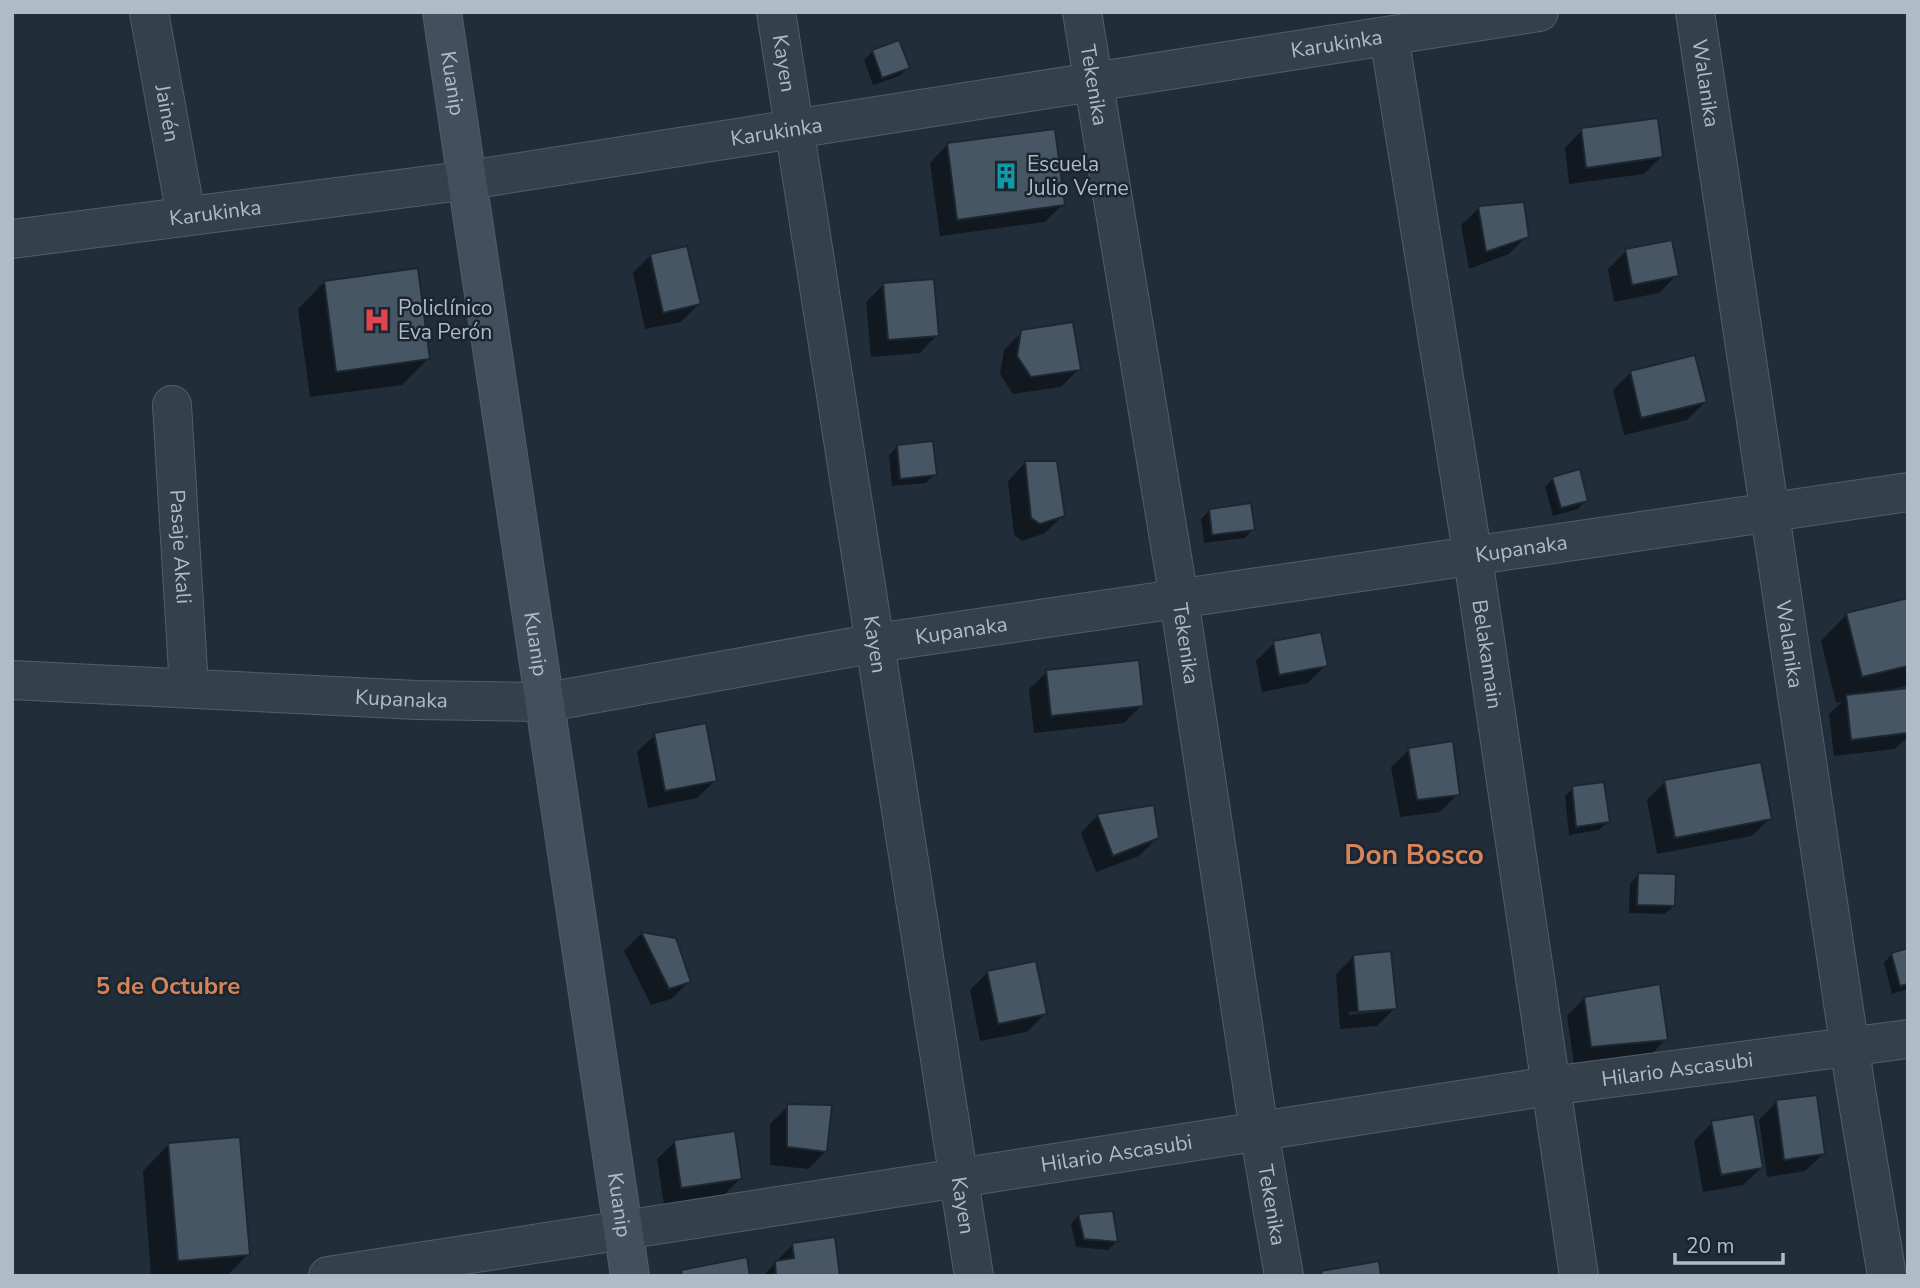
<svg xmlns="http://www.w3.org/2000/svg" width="1920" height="1288" font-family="'Nunito Sans',sans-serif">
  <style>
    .shadow { fill: #0007; fill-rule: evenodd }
    .building { fill: #475664; stroke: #1c2731; stroke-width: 2 }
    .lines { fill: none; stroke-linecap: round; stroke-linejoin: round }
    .minor-casing { stroke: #525e68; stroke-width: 40 }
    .secondary-casing { stroke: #525e68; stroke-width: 40 }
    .minor { stroke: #34404a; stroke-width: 38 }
    .secondary { stroke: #424f5d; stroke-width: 38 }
    .labels { text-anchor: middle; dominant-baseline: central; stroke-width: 5; stroke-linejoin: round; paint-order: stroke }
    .street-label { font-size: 21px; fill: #afbbc7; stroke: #1a252f }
    .poi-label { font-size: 21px; fill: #afbbc7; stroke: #1a252f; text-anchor: start }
    .quarter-label { font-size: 24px; font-weight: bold; fill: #d7835a; stroke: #1a252f }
    .district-label { font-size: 28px; font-weight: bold; fill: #d7835a; stroke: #1a252f }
  </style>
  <rect width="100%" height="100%" fill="#212e3a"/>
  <path class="shadow" d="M873 51 908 68 899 76 873 85 864 60Z
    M1582 130 1661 157 1644 174 1569 184 1565 148Z
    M947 145 1063 204 1045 222 940 236 930 163Z
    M1479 208 1527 236 1509 254 1469 269 1461 225Z
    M1626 251 1677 275 1659 293 1614 302 1608 269Z
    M651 255 699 304 681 322 645 329 633 273Z
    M324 282 428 359 402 385 310 397 298 309Z
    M884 284 937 335 920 353 871 357 866 302Z
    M1022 332 1079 369 1061 387 1013 394 1000 374 1004 350Z
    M1631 372 1705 402 1687 420 1624 435 1613 390Z
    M897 447 935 474 926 483 892 486 889 455Z
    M1025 463 1063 515 1045 533 1022 541 1014 535 1008 481Z
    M1553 478 1586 500 1578 509 1553 516 1545 487Z
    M1210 510 1253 529 1245 538 1204 543 1201 519Z
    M1908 600V685L1890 690H1908V737L1895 749 1834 756 1829 714 1843 701 1836 703 1821 641 1847 614Z
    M1274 643 1326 665 1308 683 1262 692 1256 661Z
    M1047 672 1142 705 1124 723 1034 733 1029 689Z
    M655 735 715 781 697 798 648 808 637 752Z
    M1409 750 1458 794 1440 812 1400 817 1391 767Z
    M1665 782 1770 818 1752 836 1657 854 1647 800Z
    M1573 788 1608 822 1599 830 1569 835 1565 796Z
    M1098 815 1157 838 1139 856 1096 872 1081 833Z
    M1638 875 1674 905 1665 914 1629 913 1630 884Z
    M641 934 675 939 689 982 671 999 651 1005 624 951Z
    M1908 950V989L1892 994 1884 963 1892 954Z
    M1354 956 1395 1008 1377 1026 1340 1029 1336 974ZM1378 1009V1012L1349 1015V1012Z
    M988 972 1045 1014 1027 1032 980 1041 970 990Z
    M1584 998 1666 1039 1649 1057 1574 1064 1567 1016Z
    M1776 1102 1823 1154 1805 1171 1767 1177 1759 1120Z
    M788 1106 826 1151 808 1169 770 1165V1124Z
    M1712 1123 1761 1168 1743 1185 1703 1192 1694 1141Z
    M675 1142 740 1179 722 1197 664 1205 657 1159Z
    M169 1144 248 1254 227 1276H151L143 1171Z
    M1079 1215 1116 1242 1108 1250 1076 1247 1071 1224Z
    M793 1244 839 1276H763Z"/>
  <path class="building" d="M899 40 910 68 882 78 872 50Z
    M1658 118 1663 157 1586 168 1581 128Z
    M1055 129 1065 205 957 220 947 143Z
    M1524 202 1529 237 1486 252 1478 206Z
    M1672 240 1679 276 1632 285 1625 249Z
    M687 246 701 304 663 313 650 254Z
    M418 268 430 359 336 372 324 281Z
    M934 279 939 336 888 340 883 283Z
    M1073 322 1081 370 1031 377 1017 356 1021 330Z
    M1695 355 1707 402 1641 418 1630 371Z
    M933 441 937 475 900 479 897 445Z
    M1025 461H1057L1065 516 1040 524 1031 518Z
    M1580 469 1588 501 1561 508 1552 477Z
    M1251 503 1255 530 1212 535 1209 509Z
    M1908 598V666L1862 677 1846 613Z
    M1321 632 1328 666 1279 675 1273 641Z
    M1139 660 1144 706 1051 716 1046 670Z
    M1908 688V733L1851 740 1846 695Z
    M706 723 717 781 665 791 654 733Z
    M1453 741 1460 795 1417 800 1408 748Z
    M1761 762 1772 819 1675 838 1664 780Z
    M1604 782 1610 822 1576 827 1572 786Z
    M1154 805 1159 838 1113 856 1097 814Z
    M1638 873 1676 874 1675 906 1637 905Z
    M641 932 676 938 691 982 669 989Z
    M1908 948V984L1900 986 1891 953Z
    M1391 951 1397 1009 1358 1012 1353 955Z
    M1036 961 1047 1014 998 1024 987 971Z
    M1660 984 1668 1040 1591 1047 1584 997Z
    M1817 1095 1825 1154 1784 1160 1776 1100Z
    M787 1104 832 1105 827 1152 787 1147Z
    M1754 1114 1763 1168 1721 1175 1711 1121Z
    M735 1131 742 1179 681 1188 674 1140Z
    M240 1137 250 1255 178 1261 168 1143Z
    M1113 1211 1118 1242 1084 1239 1078 1214Z
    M835 1237 840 1276H776L775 1261 794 1258 792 1243Z
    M747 1257 750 1276H682L681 1270Z
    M1379 1261 1381 1276H1322L1321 1271Z"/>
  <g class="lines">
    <g class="minor-casing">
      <g id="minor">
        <path id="s1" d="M149 12 186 216"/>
        <path id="s2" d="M776 12 974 1276"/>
        <path id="s3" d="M1082 12 1179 599 1259 1131 1284 1276"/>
        <path id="s4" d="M1695 12 1856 1090 1887 1276"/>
        <path id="s5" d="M1389 36 1473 558 1579 1276"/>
        <path id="s6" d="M12 239 469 180 1539 12"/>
        <path id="s7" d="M172 405 189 688"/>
        <path id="s8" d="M12 680 417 700 547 702 876 643 1908 492"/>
        <path id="s9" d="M328 1276 1550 1086 1908 1039"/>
      </g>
    </g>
    <g class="secondary-casing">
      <g id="secondary">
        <path id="s10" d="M442 12 630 1276"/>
      </g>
    </g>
    <use href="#minor" class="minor"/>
    <use href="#secondary" class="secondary"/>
  </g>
  <defs>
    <g id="building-bare" transform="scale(2.1)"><path d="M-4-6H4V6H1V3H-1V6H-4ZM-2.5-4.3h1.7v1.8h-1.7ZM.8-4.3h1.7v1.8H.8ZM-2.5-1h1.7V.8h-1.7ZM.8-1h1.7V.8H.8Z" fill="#0f9aa8" stroke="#1a252f" stroke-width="2.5" paint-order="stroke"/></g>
    <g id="hospital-bare" transform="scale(2.1)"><path d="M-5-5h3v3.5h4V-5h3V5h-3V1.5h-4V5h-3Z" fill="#e0444e" stroke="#1a252f" stroke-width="2.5" paint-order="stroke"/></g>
  </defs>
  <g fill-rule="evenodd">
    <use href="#building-bare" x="1006" y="176"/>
    <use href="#hospital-bare" x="377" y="320"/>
  </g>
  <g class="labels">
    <g class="street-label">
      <text stroke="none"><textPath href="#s6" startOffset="1339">Karukinka</textPath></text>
      <text stroke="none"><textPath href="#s2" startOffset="52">Kayen</textPath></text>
      <text stroke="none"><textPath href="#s10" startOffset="72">Kuanip</textPath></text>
      <text stroke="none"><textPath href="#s3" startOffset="74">Tekenika</textPath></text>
      <text stroke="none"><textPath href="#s4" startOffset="72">Walanika</textPath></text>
      <text stroke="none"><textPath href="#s1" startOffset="103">Jainén</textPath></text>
      <text stroke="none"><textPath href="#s6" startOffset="772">Karukinka</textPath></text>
      <text stroke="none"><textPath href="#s6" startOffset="205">Karukinka</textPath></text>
      <text stroke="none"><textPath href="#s7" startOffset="142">Pasaje Akali</textPath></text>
      <text stroke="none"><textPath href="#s8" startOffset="1522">Kupanaka</textPath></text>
      <text stroke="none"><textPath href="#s8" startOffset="956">Kupanaka</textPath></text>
      <text stroke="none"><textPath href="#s10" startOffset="639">Kuanip</textPath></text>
      <text stroke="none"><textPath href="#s2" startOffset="640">Kayen</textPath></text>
      <text stroke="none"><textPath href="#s3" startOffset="640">Tekenika</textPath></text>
      <text stroke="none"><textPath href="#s4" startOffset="639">Walanika</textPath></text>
      <text stroke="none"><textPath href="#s5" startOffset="626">Belakamain</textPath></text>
      <text stroke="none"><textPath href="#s8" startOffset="390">Kupanaka</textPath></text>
      <text stroke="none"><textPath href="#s9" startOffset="1365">Hilario Ascasubi</textPath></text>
      <text stroke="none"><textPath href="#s9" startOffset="798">Hilario Ascasubi</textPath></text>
      <text stroke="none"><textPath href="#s2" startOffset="1208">Kayen</textPath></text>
      <text stroke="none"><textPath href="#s3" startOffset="1208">Tekenika</textPath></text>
      <text stroke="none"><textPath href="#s10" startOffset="1206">Kuanip</textPath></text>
    </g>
    <g class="poi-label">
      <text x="1027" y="164">Escuela<tspan x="1027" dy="24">Julio Verne</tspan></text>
      <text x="398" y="308">Policlínico<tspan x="398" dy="24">Eva Perón</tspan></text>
    </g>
    <g class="quarter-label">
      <text x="168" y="986">5 de Octubre</text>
    </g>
    <g class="district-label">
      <text x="1414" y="855">Don Bosco</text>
    </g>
  </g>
  <rect width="1920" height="1288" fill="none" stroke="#afbbc7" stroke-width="28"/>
  <path d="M1675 1253v10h108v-10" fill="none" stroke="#afbbc7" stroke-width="3.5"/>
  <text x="1686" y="1253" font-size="21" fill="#afbbc7" stroke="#1a252f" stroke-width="5" paint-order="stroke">20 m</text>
</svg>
